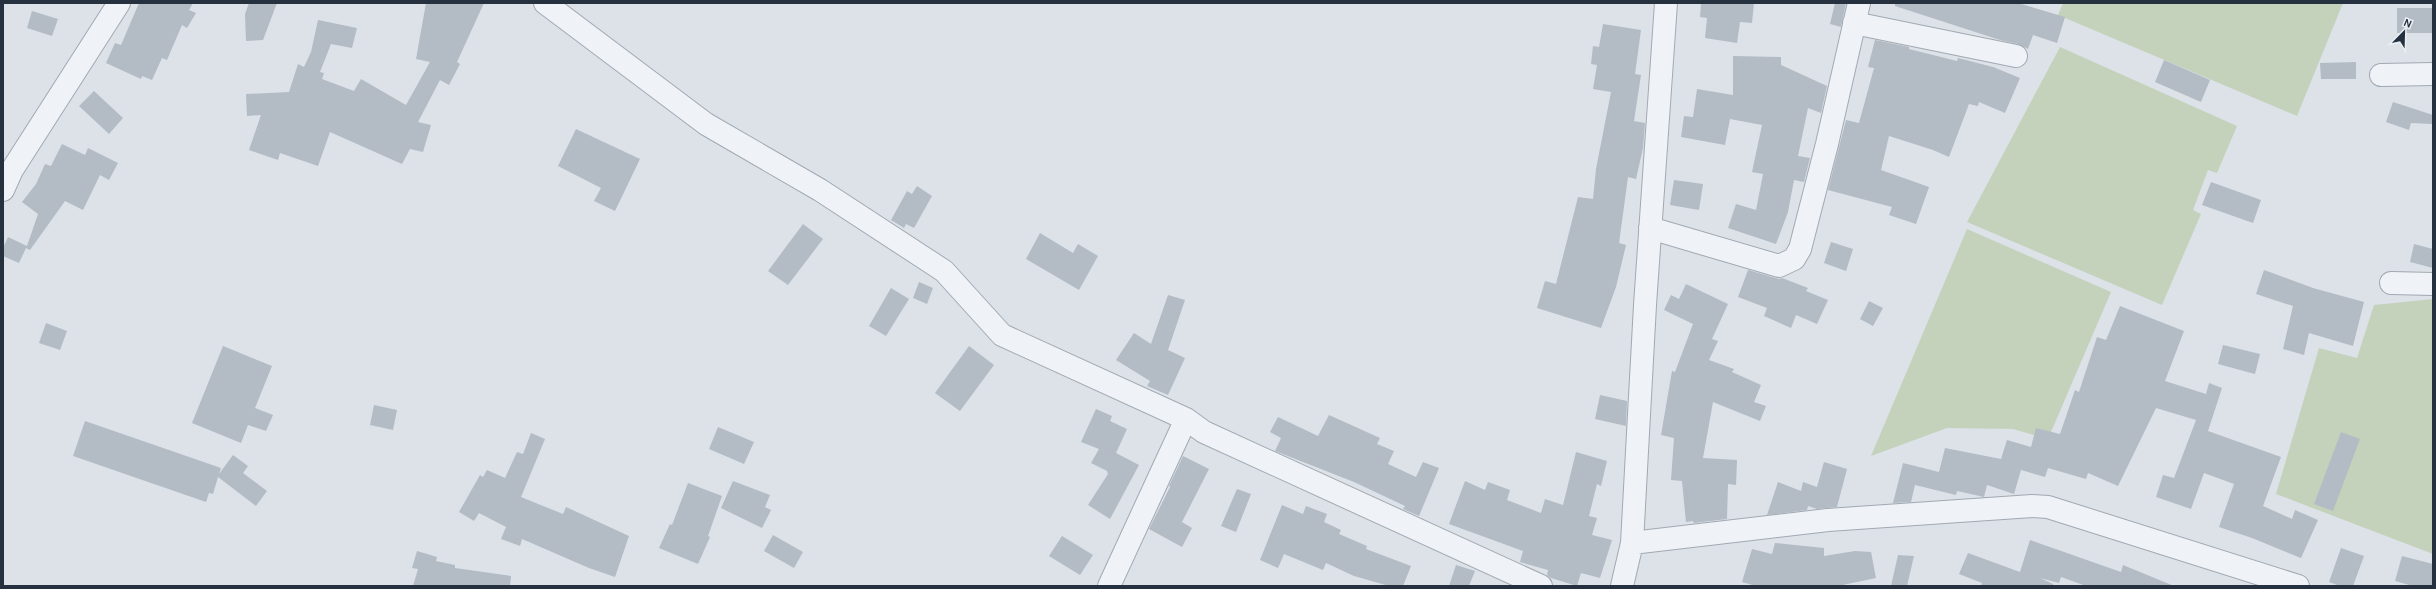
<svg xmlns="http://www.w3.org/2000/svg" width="2436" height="589" font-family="Karla,sans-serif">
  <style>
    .green { fill: #c4d2bc }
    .building { fill: #b3bbc5 }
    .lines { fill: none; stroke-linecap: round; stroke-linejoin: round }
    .minor-casing { stroke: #a1a9b2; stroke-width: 24 }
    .minor { stroke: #eff2f6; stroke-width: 22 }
  </style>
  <rect width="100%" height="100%" fill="#dce2e8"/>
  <path class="green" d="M2063 3H2343L2297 116 2058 15Z
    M2060 47 2237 126 2217 173 2208 170 2193 210 2201 214 2162 305 1967 222Z
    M1967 229 2111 292 2048 439 2013 429 1947 428 1871 456Z
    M2433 299V554L2276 494 2319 348 2357 358 2374 305Z"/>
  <path class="building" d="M139 3H193L189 10 196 13 187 28 182 25 167 60 162 58 152 80 142 76 141 79 106 63 115 43 121 45Z
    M249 3H277L263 40 246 41 245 14Z
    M426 3H484L457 62 460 64 449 85 440 80 418 122 431 125 423 152 410 149 402 164 330 132 318 166 280 153 278 160 249 150 261 115 247 116 246 94 289 92 298 64 304 67 311 52 318 20 357 28 352 48 331 44 320 72 324 73 322 79 354 91 361 79 406 105 430 62 416 59Z
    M1701 3H1754L1752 23 1740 22 1737 43 1705 38 1707 18 1700 17Z
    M1835 3H1846L1841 27 1830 24Z
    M1895 3H2018L2065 17 2057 43 2033 35 2028 49 2018 44 2000 40 1895 6Z
    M2397 8H2433V33H2397Z
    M32 11 58 19 52 36 27 28Z
    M1603 24 1641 30 1635 74 1641 75 1634 121 1645 123 1643 148 1636 179 1628 177 1619 243 1626 245 1616 287 1601 328 1537 308 1545 281 1556 284 1578 197 1593 199 1596 169 1611 92 1593 89 1597 65 1591 64 1593 46 1599 47Z
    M1875 40 1909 47V49L1957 61 1958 58 1993 67 2020 78 2005 113 1979 102 1978 106 1969 104 1949 157 1933 150 1889 136 1881 170 1929 187 1916 224 1889 215 1892 207 1828 190 1846 120 1859 123 1874 68 1868 67Z
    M1733 56 1781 57V65L1827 86 1821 113 1808 108 1798 156 1810 158 1804 182 1794 180 1788 212 1776 244 1728 228 1736 204 1756 210 1763 174 1752 172 1762 125 1730 119 1725 145 1681 137 1684 116 1693 117 1697 89 1733 95Z
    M2164 60 2210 80 2201 102 2155 82Z
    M2356 62V79H2321L2320 63Z
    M94 91 123 118 109 134 79 106Z
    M2393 102 2433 115V124L2411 123 2409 130 2386 122Z
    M576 129 640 159 615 211 594 201 601 188 558 166Z
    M62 144 85 155 88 148 118 163 109 180 100 175 83 210 65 201 30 250 26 248 19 263 3 256V248L8 237 27 246 38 214 22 202 36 184 45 164 51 166Z
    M1674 180 1703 184 1699 210 1670 205Z
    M2211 182 2261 200 2253 223 2202 205Z
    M917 186 932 196 914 228 906 224 904 228 891 220 907 191 912 194Z
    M803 224 823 239 788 285 768 271Z
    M1040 233 1073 253 1078 244 1098 256 1079 290 1026 259Z
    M1831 242 1853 249 1846 271 1824 263Z
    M2414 244 2433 249V268L2410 262Z
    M1748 270 1779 279 1782 278 1808 288 1806 291 1828 300 1817 324 1796 315 1791 328 1764 316 1767 308 1738 297Z
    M2264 270 2313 288 2364 302 2353 346 2309 333 2304 355 2283 349 2293 306 2256 294Z
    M919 282 933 288 927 304 913 298Z
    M1686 284 1728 304 1712 339 1718 341 1709 360 1734 369 1732 372 1761 385 1754 402 1766 406 1760 421 1713 402 1703 458 1737 460 1736 485 1728 484 1727 519 1694 523 1693 521 1686 522 1682 481 1671 480 1674 438 1661 435 1672 371 1675 372 1693 324 1664 310 1671 295 1679 299Z
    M891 288 909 299 886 336 869 326Z
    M1168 295 1185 300 1168 350 1185 358 1168 395 1147 386 1150 381 1116 360 1134 333 1151 344Z
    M1869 301 1883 308 1873 326 1860 319Z
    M2120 306 2184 331 2165 381 2206 394 2209 383 2222 388 2208 431 2281 457 2263 506 2292 519 2295 510 2318 520 2301 558 2252 538 2219 527 2234 484 2204 473 2191 509 2156 497 2163 475 2174 478 2196 420 2156 408 2118 486 2088 473 2086 479 2048 468 2045 477 2021 470 2014 494 1987 485 1984 497 1957 491 1956 495 1915 485 1911 502 1893 503 1903 463 1939 472 1945 448 2001 459 2007 440 2031 447 2036 428 2060 434 2075 390 2079 392 2097 337 2106 340Z
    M46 323 67 331 60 350 39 343Z
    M2223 345 2260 354 2255 374 2218 364Z
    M223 346 272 366 255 408 273 415 266 431 248 425 241 443 192 423Z
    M969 346 994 365 960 411 935 393Z
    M1600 395 1627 401 1626 426 1595 419Z
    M374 405 397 410 393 430 370 425Z
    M1096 409 1112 416 1110 421 1127 429 1116 453 1139 465 1110 519 1088 505 1108 474 1107 471 1091 463 1099 449 1081 442Z
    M1329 415 1380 438 1377 444 1394 451 1388 464 1416 477 1423 462 1439 468 1419 516 1403 509 1405 506 1354 482 1275 451 1281 438 1270 432 1278 417 1318 436Z
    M85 421 221 468 219 474 233 455 248 466 243 473 267 491 256 506 218 477 213 494 209 493 206 502 73 456Z
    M718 427 754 442 744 464 709 449Z
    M2341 432 2360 439 2333 511 2314 504Z
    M531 433 545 439 521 497 563 514 566 507 629 536 615 577 589 568 522 539 520 546 501 539 506 527 479 513 474 521 459 512 480 475 483 477 487 470 505 478 517 452 523 454Z
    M1576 452 1607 461 1601 486 1597 484 1589 516 1597 518 1592 535 1612 540 1600 578 1581 573 1577 586 1551 578 1547 575 1548 570 1520 562 1523 551 1449 524 1465 481 1485 490 1488 482 1510 490 1507 500 1541 513 1545 499 1563 505Z
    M1183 456 1209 469 1182 522 1192 528 1182 547 1149 529 1170 487 1169 486Z
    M1824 462 1847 469 1837 507 1817 509 1808 506 1807 510 1767 515 1778 482 1801 491 1803 482 1817 487Z
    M733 481 770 495 765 507 771 510 762 528 721 508Z
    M688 483 722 496 708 536 710 537 698 564 659 548 670 524 672 525Z
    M1237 489 1251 494 1236 532 1221 526Z
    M1282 505 1303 514 1306 506 1327 514 1324 522 1341 530 1339 534 1367 546 1366 549 1411 566 1403 586H1389L1354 576 1326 563 1323 570 1284 554 1278 568 1260 560Z
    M773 535 803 552 794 568 764 551Z
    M1062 536 1093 555 1080 575 1049 556Z
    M2030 540 2121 572 2123 565 2174 586H2086L2061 577 2059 583 2040 578 2053 584V586H1981L1982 583 1959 574 1968 553 2020 572Z
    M1775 543 1824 548V556L1855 551 1871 552 1876 578 1838 586H1756L1742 582 1752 549 1772 554Z
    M2341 548 2364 556 2353 586H2340L2329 582Z
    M417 551 437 557 436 561 455 565V568L511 576 510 586H413L418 569 412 568Z
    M1898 555 1914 556 1907 586H1891Z
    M2402 556 2433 564V586H2413L2395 581Z
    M1456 565 1475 571 1469 586H1449Z"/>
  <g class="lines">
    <g class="minor-casing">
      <path id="minor" d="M545 3 706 124 820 190 944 271 1002 335 1186 419 1204 432 1541 586
        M1854 23 2016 56
        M2381 75 2433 74
        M3 190 12 170 119 3
        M1650 228 1779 266 1794 259 1800 249 1827 144 1859 3
        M2391 283 2433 284
        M1632 543 1828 520 2032 506 2048 507 2298 586
        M1109 586 1186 419
        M1622 586 1632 543 1645 305 1666 3"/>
    </g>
    <use href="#minor" class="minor"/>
  </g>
  <rect width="2436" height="589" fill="none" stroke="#25313f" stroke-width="8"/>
  <g transform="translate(2404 32) rotate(23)" stroke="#ebf0f5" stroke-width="3" paint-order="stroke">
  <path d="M0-3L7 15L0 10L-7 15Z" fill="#25313f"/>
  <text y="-6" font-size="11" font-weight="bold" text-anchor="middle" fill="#25313f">N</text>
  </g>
</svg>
